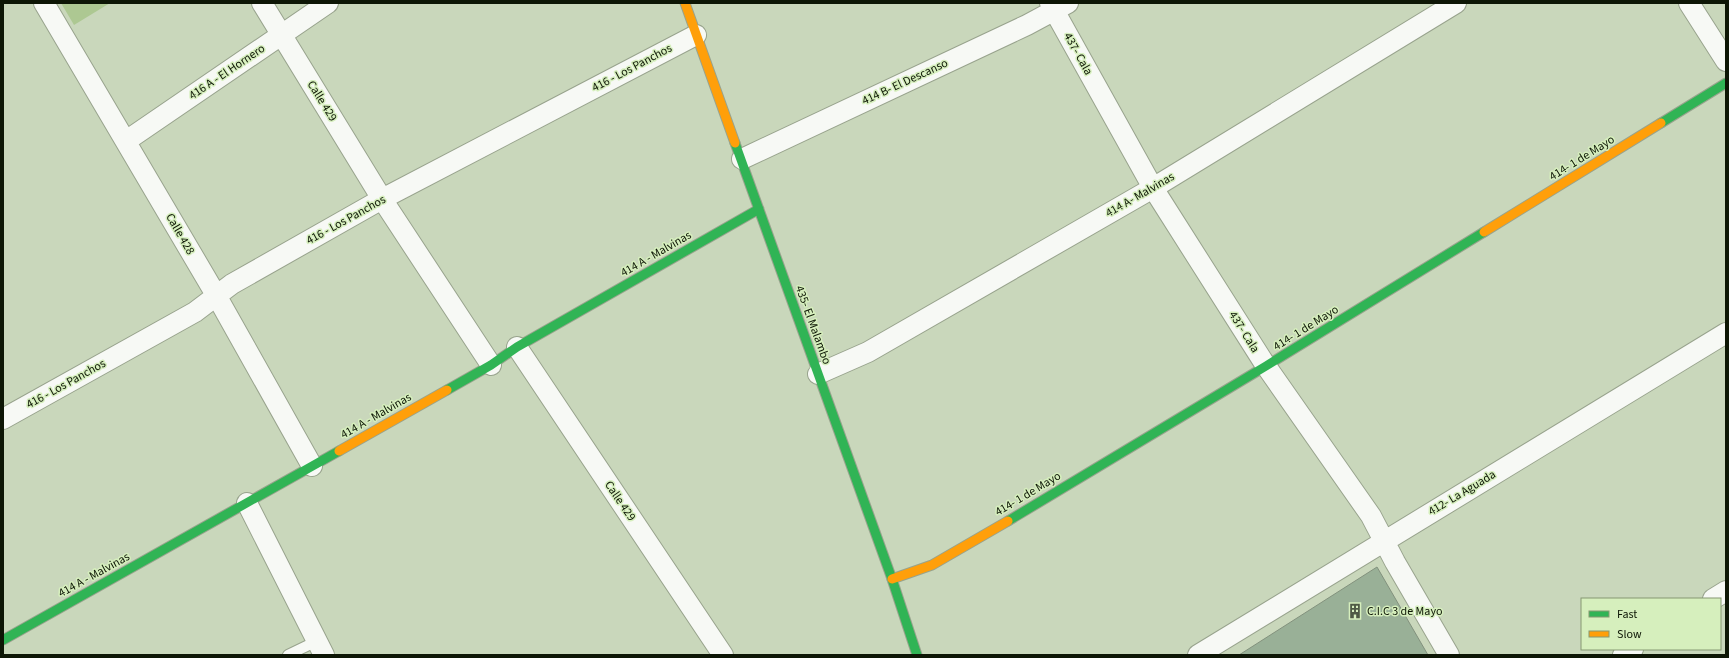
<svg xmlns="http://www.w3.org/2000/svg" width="1729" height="658" font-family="'Source Sans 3',sans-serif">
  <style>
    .green { fill: #adc892 }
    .building { fill: #99b097; stroke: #82917d }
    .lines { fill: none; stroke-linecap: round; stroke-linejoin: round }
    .lane-casing { stroke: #98a38d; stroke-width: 12 }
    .street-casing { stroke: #98a38d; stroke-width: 22 }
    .fast-casing { stroke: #98a38d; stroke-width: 11 }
    .slow-casing { stroke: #98a38d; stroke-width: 11 }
    .lane { stroke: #f7f9f5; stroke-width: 10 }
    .street { stroke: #f7f9f5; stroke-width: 20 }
    .fast { stroke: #30b455; stroke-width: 9 }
    .slow { stroke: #ff9f0a; stroke-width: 9 }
    .labels { text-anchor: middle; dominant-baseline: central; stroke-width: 3; stroke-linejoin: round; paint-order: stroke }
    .street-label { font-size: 12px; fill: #0d1605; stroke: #d6efbd }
    .poi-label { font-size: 12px; fill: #0d1605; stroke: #d6efbd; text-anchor: start }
  </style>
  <rect width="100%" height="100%" fill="#c9d7bb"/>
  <path class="green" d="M61 3H110L74 25Z"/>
  <path class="building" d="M1377 567 1428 655H1239Z"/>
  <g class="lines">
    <g class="lane-casing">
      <path id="lane" d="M288 655 317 641"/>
    </g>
    <g class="street-casing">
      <path id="street" d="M44 3 216 295 312 466
        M262 3 382 199 491 365
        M1050 3 1153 188 1266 366 1371 516 1395 562 1449 655
        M1689 3 1726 61
        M126 141 328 3
        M742 159 1027 25 1068 3
        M517 347 723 655
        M818 374 868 352 1153 188 1456 3
        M3 419 195 312 232 284 382 199 696 35
        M247 503 324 655
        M1713 599 1726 591
        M1198 655 1726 333
        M1623 655 1633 649"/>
    </g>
    <g class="fast-casing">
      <path id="fast" d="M1661 123 1726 83
        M735 143 892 579 917 655
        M447 390 491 365 517 347 759 209
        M1008 521 1266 366 1484 232
        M3 640 339 451"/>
    </g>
    <g class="slow-casing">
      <path id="slow" d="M685 3 735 143
        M1484 232 1661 123
        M339 451 447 390
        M892 579 932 565 1008 521"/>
    </g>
    <use href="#lane" class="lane"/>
    <use href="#street" class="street"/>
    <use href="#fast" class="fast"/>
    <use href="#slow" class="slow"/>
  </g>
  <defs>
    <g id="building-bare" transform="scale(1.2)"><path d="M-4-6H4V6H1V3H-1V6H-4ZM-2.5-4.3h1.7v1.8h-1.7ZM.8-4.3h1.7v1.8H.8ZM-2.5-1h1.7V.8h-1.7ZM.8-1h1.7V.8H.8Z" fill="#4f5a45" stroke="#d6efbd" stroke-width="2.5" paint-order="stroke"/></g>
  </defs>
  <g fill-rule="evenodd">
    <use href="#building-bare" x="1355" y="611"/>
  </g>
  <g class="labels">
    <g class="street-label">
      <text transform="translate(1078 54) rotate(61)">437- Cala</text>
      <text transform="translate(632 68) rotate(-28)">416 - Los Panchos</text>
      <text transform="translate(227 72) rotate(-34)">416 A - El Hornero</text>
      <text transform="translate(905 82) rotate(-25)">414 B- El Descanso</text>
      <text transform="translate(322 101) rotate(58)">Calle 429</text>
      <text transform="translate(1582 158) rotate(-32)">414- 1 de Mayo</text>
      <text transform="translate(1140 195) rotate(-30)">414 A- Malvinas</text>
      <text transform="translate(346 220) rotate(-29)">416 - Los Panchos</text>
      <text transform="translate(180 234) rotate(60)">Calle 428</text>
      <text transform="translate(656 254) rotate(-30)">414 A - Malvinas</text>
      <text transform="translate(813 325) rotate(70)">435- El Malambo</text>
      <text transform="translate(1306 328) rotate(-32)">414- 1 de Mayo</text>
      <text transform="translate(1244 332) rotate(58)">437- Cala</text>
      <text transform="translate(66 384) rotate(-29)">416 - Los Panchos</text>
      <text transform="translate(376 416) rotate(-30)">414 A - Malvinas</text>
      <text transform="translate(1462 493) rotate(-31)">412- La Aguada</text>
      <text transform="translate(1028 494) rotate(-31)">414- 1 de Mayo</text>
      <text transform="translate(620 501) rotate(56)">Calle 429</text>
      <text transform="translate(94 575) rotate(-29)">414 A - Malvinas</text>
    </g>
    <g class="poi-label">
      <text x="1367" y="611">C.I.C 3 de Mayo</text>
    </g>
  </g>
  <rect width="1729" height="658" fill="none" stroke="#0d1605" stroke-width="8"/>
  <rect x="1581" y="598" width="140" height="52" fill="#d6efbd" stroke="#869873"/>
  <rect x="1589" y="611" width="20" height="6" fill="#30b455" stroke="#869873"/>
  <text x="1617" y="618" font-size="12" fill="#0d1605">Fast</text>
  <rect x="1589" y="631" width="20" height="6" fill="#ff9f0a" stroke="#869873"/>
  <text x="1617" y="638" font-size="12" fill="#0d1605">Slow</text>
</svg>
